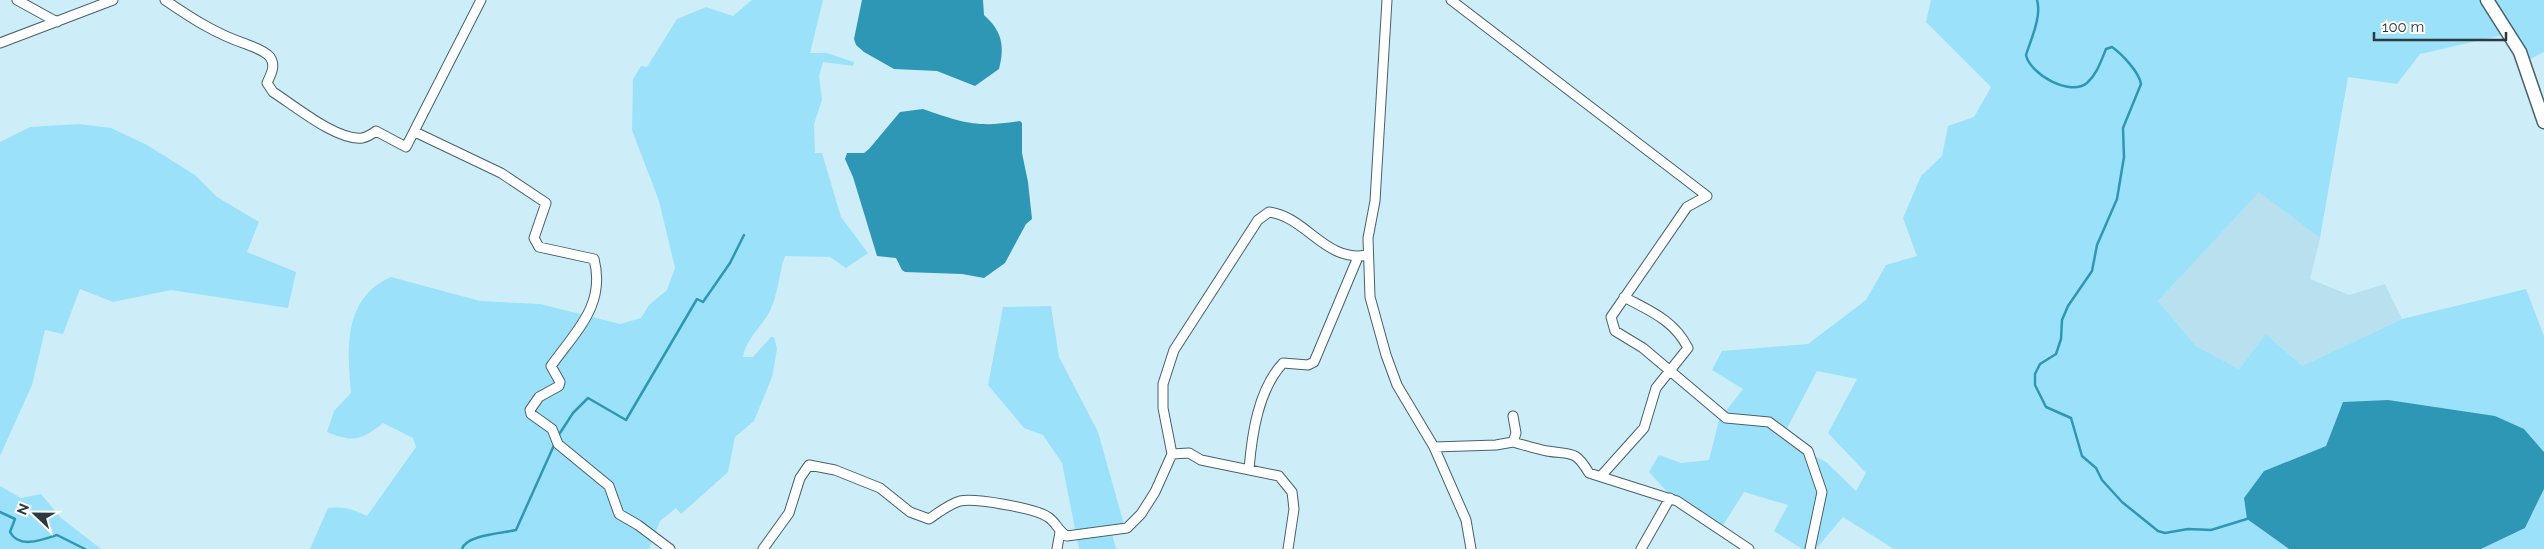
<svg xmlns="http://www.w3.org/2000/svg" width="2544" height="549" font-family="Raleway,sans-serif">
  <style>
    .built { fill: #b8e0ef }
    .green { fill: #9ce1fa; fill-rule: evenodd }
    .water { fill: #2f97b6 }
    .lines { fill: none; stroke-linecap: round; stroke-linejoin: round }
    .stream { stroke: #2f97b6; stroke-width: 2.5 }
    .street-casing { stroke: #46626c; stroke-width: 11 }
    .secondary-casing { stroke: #46626c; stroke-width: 15 }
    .street { stroke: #fff; stroke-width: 9 }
    .secondary { stroke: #fff; stroke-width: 12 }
  </style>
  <rect width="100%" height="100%" fill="#cdedf9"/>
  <path class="built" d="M2259 191 2320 238 2310 279 2349 295 2385 284 2402 319 2302 366 2266 334 2239 369 2196 346 2158 301Z"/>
  <path class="green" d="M752 0H823L810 53H827L854 62 853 66 823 62 819 76 822 100 814 124 815 153H822L841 217 868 253 846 268 830 257 785 256C779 272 779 289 772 306 765 325 746 337 743 357H753L771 337H774L777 349 772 377 754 421 735 437 728 472 681 514 676 508 660 521 649 549H310L328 508C344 506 353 509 367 516L416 447 413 438 383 423C362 440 353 443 327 432L334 411 351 393C347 349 343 298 391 277L480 301 540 304 620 324 641 318 649 305 667 290 675 268 659 201 632 130 633 79 641 66 647 67 677 19 706 7 733 16Z
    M1931 0H2544V52L2520 64 2503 35 2420 54 2397 84 2348 77 2320 238 2259 192 2158 301 2196 346 2239 369 2266 334 2302 366 2402 319 2526 289 2544 336V452L2524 429 2343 402 2326 446 2264 471 2247 519 2289 549H1894L1843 517 1816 549H1802L1774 531 1788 505 1744 492 1720 530 1682 508 1649 472 1659 455 1681 463 1709 460 1719 420 1743 389 1712 370 1722 351 1808 344 1866 300 1886 265 1917 256 1903 218 1921 176 1942 156 1948 126 1974 117 1991 87 1926 22ZM1817 371 1857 379 1828 433 1866 473 1856 491 1826 462 1782 438Z
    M79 124 111 128 147 145 195 175 217 197 259 222 247 252 296 272 288 308 171 290 113 302 80 289 63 334 45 330 32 385 0 456V142L30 127Z
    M1051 306 1059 357 1098 432 1125 528 1111 530 1116 549H1079L1062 463 1043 435 1024 428 988 385 1003 307Z
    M0 486 21 498 41 494 61 518 101 549H0Z
    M2544 489V549H2481L2525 528Z"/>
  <path class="water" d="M862 0H983L984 15C1002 31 1005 46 999 69L975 86 937 71 894 69 864 52 856 45 854 39Z
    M923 109C963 123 978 128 1020 121L1022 123V153L1028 182 1032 219 1026 224 1005 263 984 278 962 274 905 272 902 270 896 258 877 256 853 177 845 159 847 153H864L869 149 900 112Z
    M2388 400 2495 416 2524 429 2544 452V489L2525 528 2481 549H2289L2247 519 2244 498 2264 471 2326 446 2343 402Z"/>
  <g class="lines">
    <path class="stream" d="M2037 0C2042 16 2031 39 2026 55 2030 74 2070 97 2087 83 2097 74 2101 61 2106 49L2112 47C2122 54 2139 72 2141 84L2123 128 2124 157 2117 199 2097 245 2092 271 2068 306 2062 320 2061 339 2056 354 2040 364 2035 374V385L2046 407 2071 418 2082 456 2096 468 2102 480 2122 502 2158 531 2165 533 2188 529 2211 530 2250 518
      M558 436 573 413 588 398 626 420 697 299 703 302 730 263 744 235
      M0 512 15 519 10 532C19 549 42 540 57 535L85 549
      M462 549C466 535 503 533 516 530L555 443"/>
    <g class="street-casing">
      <path id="street" d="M17 0 57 22
        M165 0C191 18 216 34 246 44 255 48 264 50 270 57 276 66 271 74 267 83L273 92C295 106 337 141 362 138 367 137 372 134 376 131L406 147 481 0
        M1387 0 1375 201 1368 238 1370 297 1386 355 1397 385 1434 447 1466 520 1471 549
        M1451 0 1707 196 1687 207 1611 317 1615 331 1643 348 1726 418 1769 422 1808 451 1822 492 1810 549
        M0 43 113 0
        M415 132 501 173 546 203 534 238 539 247 594 259C606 305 576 331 551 366L560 382 559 386 539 397 530 410 531 414 552 429 558 444 609 486 619 514 638 525 670 549
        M1513 442C1524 445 1536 449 1547 451 1571 455 1575 449 1589 473L1677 501 1749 549
        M1434 447 1496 445 1513 442 1516 433 1513 416
        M1172 454 1189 453 1201 460 1279 476 1292 492 1294 509 1288 549
        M1249 469C1252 434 1258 390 1283 363L1308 365 1314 362 1358 257
        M1601 476 1644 428 1656 388 1688 348C1674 320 1650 311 1624 297
        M763 549 789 513 800 478 809 465 835 470 880 488 910 512 929 519C938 513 949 504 960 501 975 498 1035 508 1048 517 1056 522 1058 531 1067 536L1127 528 1141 514 1155 492 1172 454 1163 408V384L1174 350 1258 220 1269 212C1307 217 1325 263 1368 255
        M1057 549 1060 532
        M1641 549 1670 498"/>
    </g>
    <g class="secondary-casing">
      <path id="secondary" d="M2487 0 2520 52 2544 122"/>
    </g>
    <use href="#street" class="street"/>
    <use href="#secondary" class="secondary"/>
  </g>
  <g transform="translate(35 514) rotate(292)" stroke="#ffffff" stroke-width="4" paint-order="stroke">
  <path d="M0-4L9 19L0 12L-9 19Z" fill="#2c393e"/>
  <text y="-8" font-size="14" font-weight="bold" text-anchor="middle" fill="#2c393e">N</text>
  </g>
  <path d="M2374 32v8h132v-8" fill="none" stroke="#2c393e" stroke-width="2.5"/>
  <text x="2382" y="32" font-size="15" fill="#2c393e" stroke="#ffffff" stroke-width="4" paint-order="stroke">100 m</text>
</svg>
